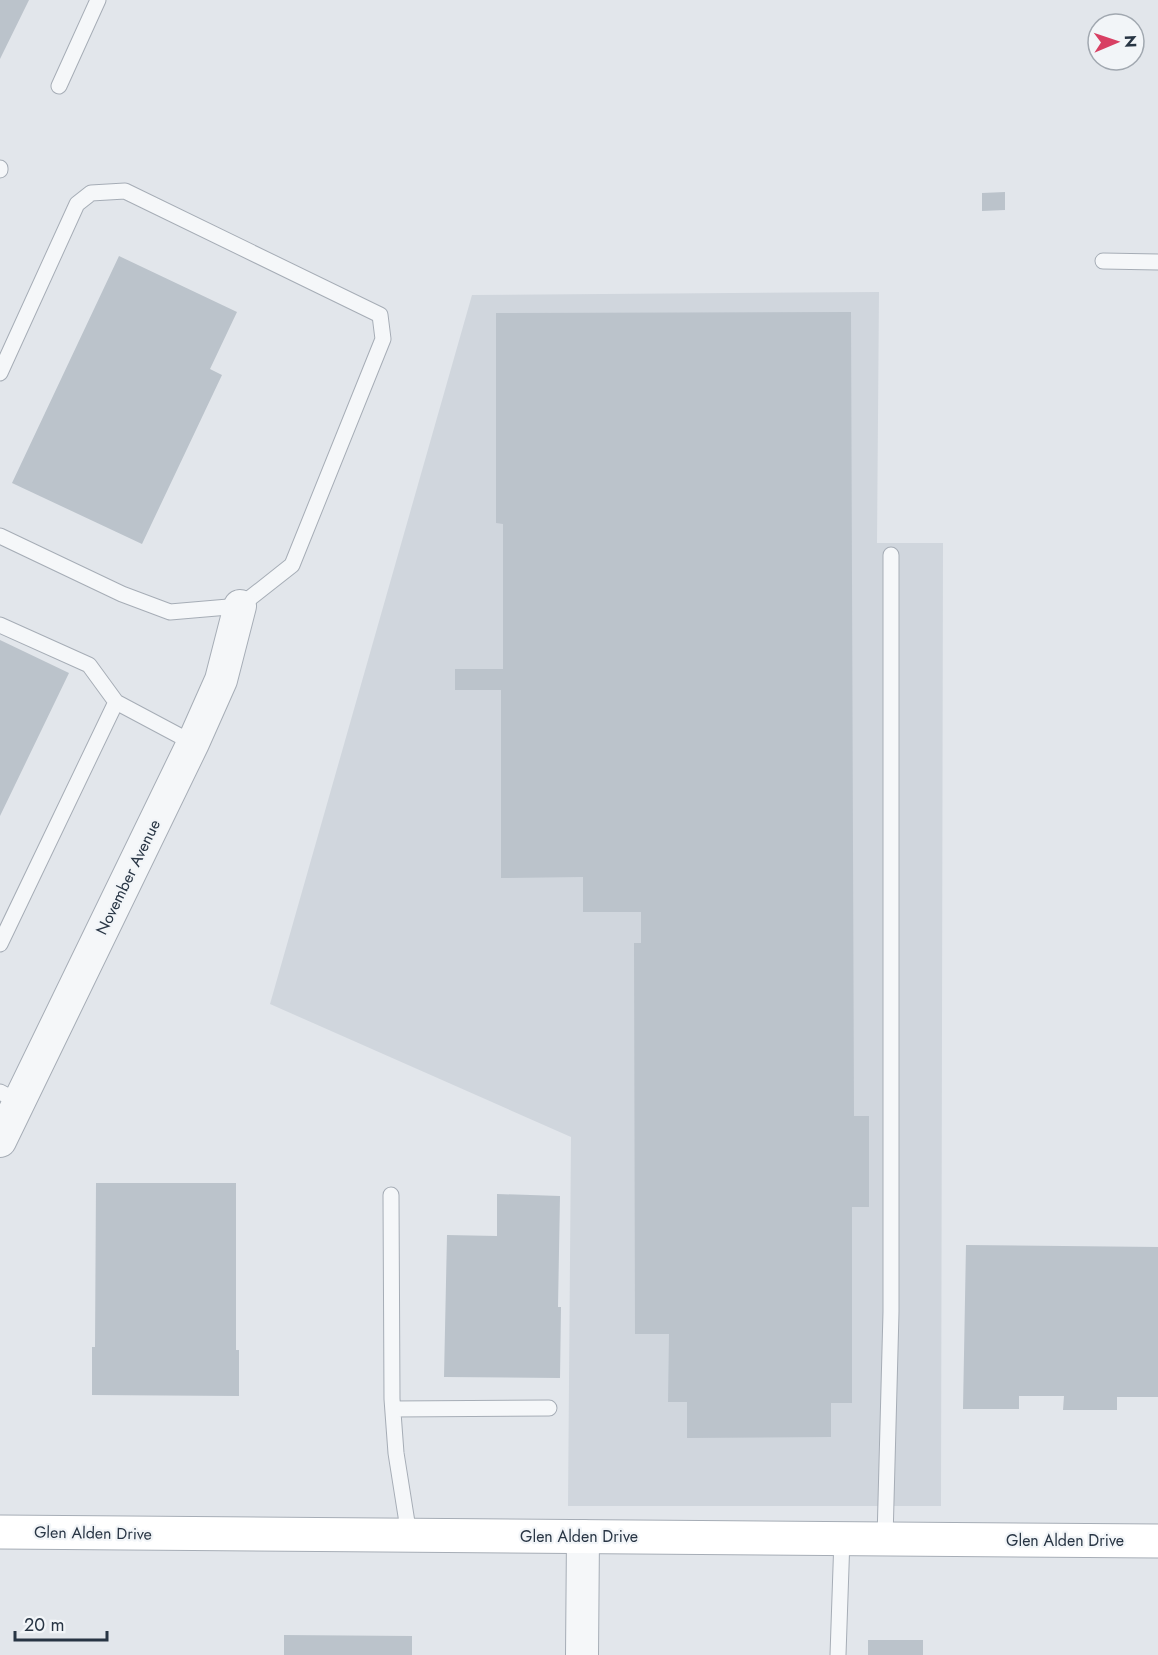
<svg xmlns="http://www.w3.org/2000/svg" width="1158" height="1655" font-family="Jost,sans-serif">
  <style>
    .built { fill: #d0d6dd }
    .building { fill: #bbc3cb }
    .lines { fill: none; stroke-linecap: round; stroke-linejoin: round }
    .lane-casing { stroke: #a6adb6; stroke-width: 17 }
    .street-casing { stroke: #a6adb6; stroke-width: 34 }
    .secondary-casing { stroke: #a6adb6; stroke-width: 35 }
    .lane { stroke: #f5f7f9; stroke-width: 15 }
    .street { stroke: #f5f7f9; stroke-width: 32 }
    .secondary { stroke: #fff; stroke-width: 33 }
    .labels { text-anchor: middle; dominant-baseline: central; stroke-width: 4.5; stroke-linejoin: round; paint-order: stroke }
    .street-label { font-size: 16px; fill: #283544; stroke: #f2f5f8 }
  </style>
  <rect width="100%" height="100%" fill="#e2e6eb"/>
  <path class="built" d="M879 292 877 543H943L941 1506H568L571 1137 270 1004 472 295Z"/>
  <path class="building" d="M0 0H29L0 59Z
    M1005 192V210L982 211V193Z
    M119 256 237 312 210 369 222 375 142 544 12 483Z
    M851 312 854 1116H869V1207H852V1403H831V1437L687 1438V1402H668L669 1334H635L634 943H641V912H583V877L501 878V690H455V669H503V524L496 523V313Z
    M0 640 69 673 0 816Z
    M96 1183H236V1350H239V1396L92 1395V1347H95Z
    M497 1194 560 1196 558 1307H561L560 1378 444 1377 447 1235 497 1236Z
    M966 1245 1158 1247V1397H1117V1410H1063L1064 1396H1019V1409H963Z
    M284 1635 412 1636V1655H284Z
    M868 1640H923V1655H868Z"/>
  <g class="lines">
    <g class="lane-casing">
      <path id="lane" d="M59 86 98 0
        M0 168V170
        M1103 261 1158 262
        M0 373 77 204 91 193 125 191 380 315 383 339 292 565 240 606 170 612 122 594 0 536
        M0 625 89 665 116 702
        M0 944 116 702 193 743
        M0 1092 19 1102
        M391 1195 392 1399 396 1453 409 1535
        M393 1409 549 1408
        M885 1539 891 1312V555
        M838 1655 842 1538"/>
    </g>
    <g class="street-casing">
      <path id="street" d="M0 1141 193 743 221 680 240 606
        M582 1655 583 1536"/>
    </g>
    <g class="secondary-casing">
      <path id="secondary" d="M0 1532 1158 1541"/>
    </g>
    <use href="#lane" class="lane"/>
    <use href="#street" class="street"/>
    <use href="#secondary" class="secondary"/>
  </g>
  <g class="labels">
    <g class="street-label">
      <text transform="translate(128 877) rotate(-64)">November Avenue</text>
      <text transform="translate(93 1533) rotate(1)">Glen Alden Drive</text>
      <text x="579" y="1536">Glen Alden Drive</text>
      <text x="1065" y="1540">Glen Alden Drive</text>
    </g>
  </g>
  <g transform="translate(1116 42) rotate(88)"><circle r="28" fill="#f2f5f8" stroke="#a1a8b0" stroke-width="1.5"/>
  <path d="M0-4.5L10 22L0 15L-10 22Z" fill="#d83f63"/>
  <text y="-9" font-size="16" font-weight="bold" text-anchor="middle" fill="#283544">N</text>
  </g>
  <path d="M15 1631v9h92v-9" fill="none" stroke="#283544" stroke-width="3"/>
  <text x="24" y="1631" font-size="18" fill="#283544" stroke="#f2f5f8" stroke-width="4.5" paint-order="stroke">20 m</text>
</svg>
